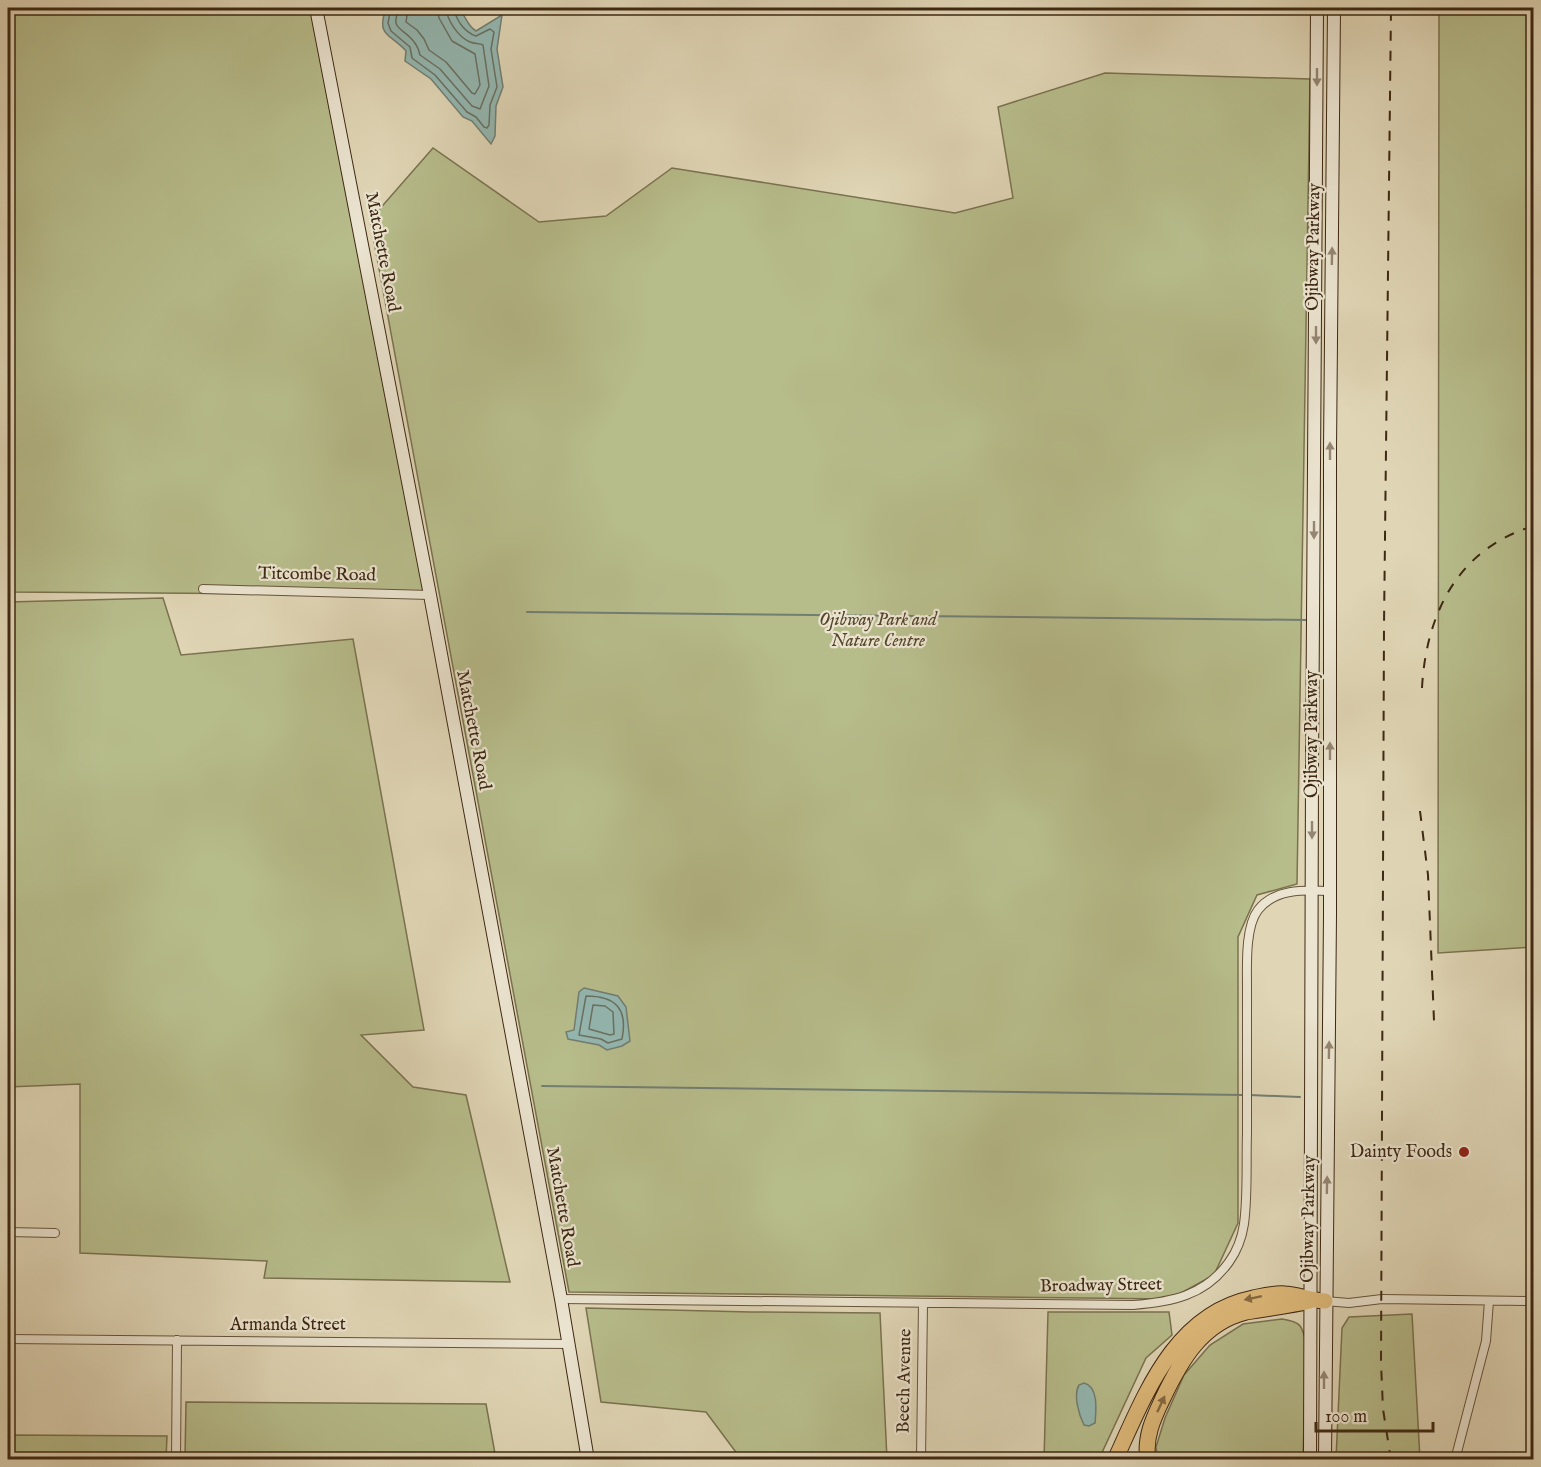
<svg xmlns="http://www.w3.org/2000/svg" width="1541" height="1467" font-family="'IM FELL English',serif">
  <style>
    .green { fill: #b7bc8b; stroke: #7a724f; stroke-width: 1.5 }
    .water { fill: #94b8b2; stroke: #727e72; stroke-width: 1.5 }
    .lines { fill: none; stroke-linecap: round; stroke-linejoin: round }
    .shore { stroke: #697062; stroke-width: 1.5 }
    .stream { stroke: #727e72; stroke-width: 2 }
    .street-casing { stroke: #66543c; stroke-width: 10 }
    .secondary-casing { stroke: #3e2813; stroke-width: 14 }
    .highway-casing { stroke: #3e2813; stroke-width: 17 }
    .street { stroke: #ebe4d0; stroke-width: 8 }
    .secondary { stroke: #ebe4d0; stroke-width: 12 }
    .highway { stroke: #e0bb7b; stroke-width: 15 }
    .rail { stroke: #3e2813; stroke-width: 2; stroke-dasharray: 10 10; stroke-linecap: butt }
    .oneway { fill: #948672 }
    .oneway2 { fill: #876a42 }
    .poi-dot { fill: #8f2418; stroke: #ebe4d0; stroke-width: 2 }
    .labels { text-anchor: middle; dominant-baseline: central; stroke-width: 4.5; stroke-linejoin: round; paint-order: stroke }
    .street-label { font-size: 18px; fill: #3e2813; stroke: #ebe4d0 }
    .park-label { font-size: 18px; font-style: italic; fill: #56462b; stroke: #ebe4d0 }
    .poi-label { font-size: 18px; fill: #3e2813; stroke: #ebe4d0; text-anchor: end }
  </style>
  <rect width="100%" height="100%" fill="#e0d6b6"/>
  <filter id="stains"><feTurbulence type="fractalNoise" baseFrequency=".00333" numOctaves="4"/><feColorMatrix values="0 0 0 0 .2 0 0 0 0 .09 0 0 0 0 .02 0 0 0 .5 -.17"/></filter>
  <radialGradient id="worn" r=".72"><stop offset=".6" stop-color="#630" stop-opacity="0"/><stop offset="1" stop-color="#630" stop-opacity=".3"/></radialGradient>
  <path class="green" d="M8 8H314L430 595 8 592Z
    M1439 8H1533L1534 947 1438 953Z
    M1105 73 1310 79 1297 884 1257 895 1238 937V1223L1214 1275 1170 1299 569 1292 370 220 433 148 539 222 606 216 672 168 955 213 1013 198 998 107Z
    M163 598 181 655 353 639 424 1030 361 1035 413 1087 466 1095 510 1282 264 1278 267 1261 80 1253V1084L8 1087V602Z
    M586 1308 751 1312 880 1313 887 1459H741L706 1412 601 1402Z
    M1048 1312H1169L1172 1335 1146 1358 1099 1459 1044 1460Z
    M1412 1314 1420 1459H1336L1342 1328 1349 1317Z
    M1282 1319C1301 1322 1302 1325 1306 1343L1303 1459H1158L1156 1447 1165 1418 1184 1375 1210 1345 1243 1324Z
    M186 1402 486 1404 496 1459H185Z
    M8 1435 167 1436 166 1459H8Z"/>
  <path class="water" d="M386 8H458C466 15 466 25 476 31L502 15 497 49 503 87 496 106 495 136 491 144 472 121 463 117 431 79 405 61 406 51C390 33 376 37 386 8Z
    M584 988 618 996 626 1007 630 1041 622 1046 607 1050 599 1045 568 1039 566 1032 574 1030 579 992Z
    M1084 1383C1099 1387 1096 1411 1095 1423L1089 1426 1084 1425C1079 1415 1073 1395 1079 1385Z"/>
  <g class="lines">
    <path class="shore" d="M391 8 388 23 391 31 410 47 412 58 435 75 467 112 476 117 484 127 487 128 489 125 490 105 497 87 491 49 494 32 490 29 476 36C464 32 456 20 454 8
      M399 8C398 12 395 18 396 23 397 31 416 35 420 55L440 69 472 106 480 109 489 86 483 45C479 43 475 44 470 42 458 37 447 20 446 8
      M408 8 406 22 417 30 424 39 429 50 446 62 472 93 475 94 480 85 475 54 452 41 439 18 437 8
      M586 996C616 996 628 1009 622 1039L608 1043 601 1039 579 1035Z
      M593 1005 605 1006 613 1012 614 1034 610 1035 589 1029Z"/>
    <path class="stream" d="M527 612 1307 620
      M542 1086 1244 1095
      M1250 1095 1300 1097"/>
    <g class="street-casing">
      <path id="street" d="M203 589 430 595
        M8 1232 55 1233
        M561 1299 1133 1305C1171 1302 1205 1296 1229 1262 1237 1251 1242 1237 1244 1224 1248 1194 1246 1163 1247 1133 1247 1084 1247 1035 1247 986 1247 966 1245 927 1258 910 1275 888 1305 890 1330 891
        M1325 1301 1349 1303 1382 1299 1534 1301
        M8 1339 568 1344
        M176 1460 177 1340
        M921 1460 923 1303
        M1455 1460 1486 1341 1489 1301"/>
    </g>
    <g class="secondary-casing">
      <path id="secondary" d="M316 8 430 595 561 1299 588 1460
        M1310 1460 1312 772 1317 8
        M1325 1460 1330 915V450L1334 8"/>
    </g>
    <g class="highway-casing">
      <path id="highway" d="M1115 1460C1145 1395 1174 1314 1253 1298 1263 1296 1274 1293 1285 1294 1297 1294 1311 1301 1325 1301
        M1148 1460C1144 1437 1154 1417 1163 1398 1181 1360 1202 1323 1246 1312 1268 1308 1289 1306 1310 1301"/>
    </g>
    <use href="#street" class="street"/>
    <use href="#secondary" class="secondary"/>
    <use href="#highway" class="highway"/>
    <path class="rail" d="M1422 688C1426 614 1458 548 1534 526
      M1420 811 1428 875 1434 1021
      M1391 1460 1383 1409 1381 1363 1384 626 1391 8"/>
  </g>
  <defs><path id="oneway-solid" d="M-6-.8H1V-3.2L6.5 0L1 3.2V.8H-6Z" transform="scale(1.5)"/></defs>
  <g class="oneway">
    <use href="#oneway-solid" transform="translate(1317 77) rotate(90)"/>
    <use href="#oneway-solid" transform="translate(1332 256) rotate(-89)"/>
    <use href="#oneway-solid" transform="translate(1316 335) rotate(90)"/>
    <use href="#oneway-solid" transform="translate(1330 451) rotate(-90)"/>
    <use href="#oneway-solid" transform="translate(1314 530) rotate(90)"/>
    <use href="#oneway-solid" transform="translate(1330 751) rotate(-90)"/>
    <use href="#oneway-solid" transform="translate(1312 830) rotate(90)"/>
    <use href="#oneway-solid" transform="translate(1329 1050) rotate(-89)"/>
    <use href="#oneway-solid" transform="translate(1327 1185) rotate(-89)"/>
    <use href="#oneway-solid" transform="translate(1324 1380) rotate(-90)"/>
  </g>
  <g class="oneway2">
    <use href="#oneway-solid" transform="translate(1253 1298) rotate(168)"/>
    <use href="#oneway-solid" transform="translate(1161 1404) rotate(-65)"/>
  </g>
  <circle class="poi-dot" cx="1464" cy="1152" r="6"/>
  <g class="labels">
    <g class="street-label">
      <text transform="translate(1314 247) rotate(-89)">Ojibway Parkway</text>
      <text transform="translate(382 252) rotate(79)">Matchette Road</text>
      <text transform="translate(317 575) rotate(1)">Titcombe Road</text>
      <text transform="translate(473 730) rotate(79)">Matchette Road</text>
      <text transform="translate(1312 734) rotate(-90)">Ojibway Parkway</text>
      <text transform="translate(562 1207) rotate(80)">Matchette Road</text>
      <text transform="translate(1309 1219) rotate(-89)">Ojibway Parkway</text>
      <text transform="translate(1101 1286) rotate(-1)">Broadway Street</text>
      <text x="288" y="1325">Armanda Street</text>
      <text transform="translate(905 1381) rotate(-89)">Beech Avenue</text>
    </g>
    <g class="park-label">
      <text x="878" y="620">Ojibway Park and<tspan x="878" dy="21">Nature Centre</tspan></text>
    </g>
    <g class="poi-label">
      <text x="1452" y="1152">Dainty Foods</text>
    </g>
  </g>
  <rect width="1541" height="1467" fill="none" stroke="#e0d6b6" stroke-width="30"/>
  <rect x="9" y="9" width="1523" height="1449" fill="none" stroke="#3e2813" stroke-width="3"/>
  <rect x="15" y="15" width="1511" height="1437" fill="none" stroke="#3e2813" stroke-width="1.5"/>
  <path d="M1316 1422v9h117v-9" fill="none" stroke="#3e2813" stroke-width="3"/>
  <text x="1325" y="1422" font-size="18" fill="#3e2813" stroke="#ebe4d0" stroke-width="4.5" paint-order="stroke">100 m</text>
  <rect width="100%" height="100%" filter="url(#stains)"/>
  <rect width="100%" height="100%" fill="url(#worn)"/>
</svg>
